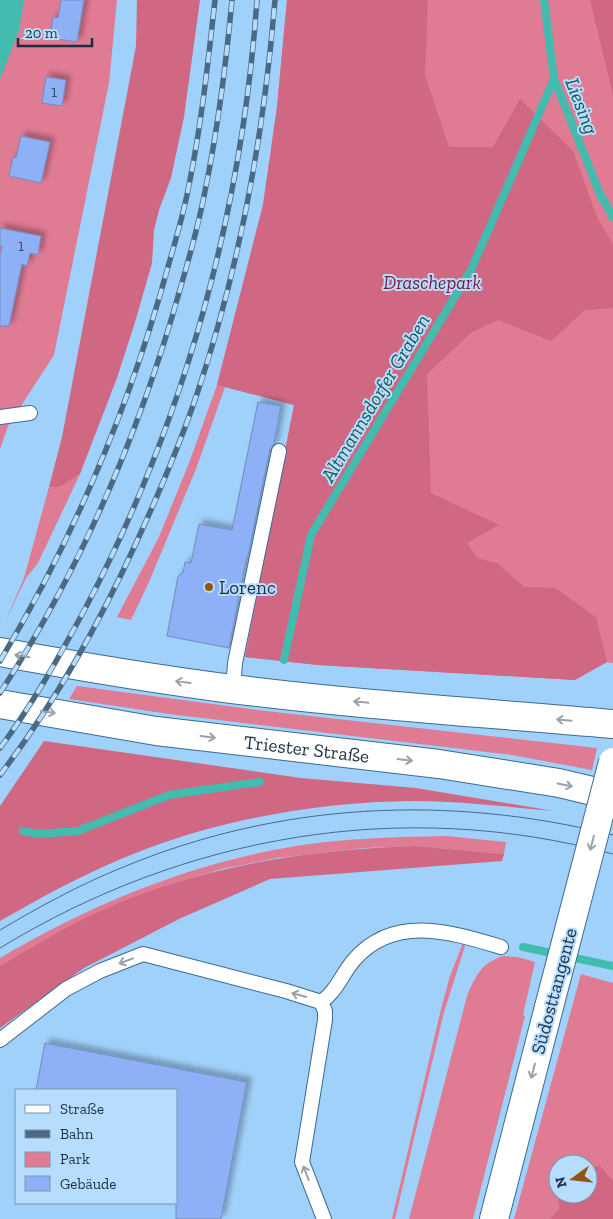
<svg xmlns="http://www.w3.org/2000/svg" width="613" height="1219" font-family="'Zilla Slab',serif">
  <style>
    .green { fill: #e07b94 }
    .forest { fill: #d06783 }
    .water { fill: #42bcaf }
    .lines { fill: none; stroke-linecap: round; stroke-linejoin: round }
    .stream { stroke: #42bcaf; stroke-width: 8 }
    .building { fill: #8eb0f6; stroke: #748bbb; filter: url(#shadow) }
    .lane-casing { stroke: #3c6a8f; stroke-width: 16 }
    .primary-casing { stroke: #3c6a8f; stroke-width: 30 }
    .highway-casing { stroke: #3c6a8f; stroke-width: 30 }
    .lane { stroke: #fff; stroke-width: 14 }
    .primary { stroke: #fff; stroke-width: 28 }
    .highway { stroke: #fff; stroke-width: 28 }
    .tram { stroke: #4b6983; stroke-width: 1 }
    .rail-casing { stroke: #4b6983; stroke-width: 5.5 }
    .rail { stroke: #b6ddfe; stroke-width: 4; stroke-dasharray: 11; stroke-linecap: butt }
    .highway-bridge-casing { stroke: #3c6a8f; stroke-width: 30; stroke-linecap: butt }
    .highway-bridge { stroke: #fff; stroke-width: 28 }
    .oneway { stroke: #99a1a9 }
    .poi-dot { fill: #8f5610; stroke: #b6ddfe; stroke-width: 2 }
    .labels { text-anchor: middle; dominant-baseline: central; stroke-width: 4; stroke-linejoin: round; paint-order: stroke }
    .number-label { font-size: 16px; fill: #384f6e }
    .park-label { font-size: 19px; font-style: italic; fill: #79183b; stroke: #b6ddfe }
    .poi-label { font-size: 19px; fill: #1c2f40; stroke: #b6ddfe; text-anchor: start }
    .street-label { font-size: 19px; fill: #1c2f40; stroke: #b6ddfe }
    .water-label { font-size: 20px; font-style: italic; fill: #175a53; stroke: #b6ddfe }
  </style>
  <defs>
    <filter id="shadow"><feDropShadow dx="4.5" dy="-4.5" stdDeviation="2.5" flood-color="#0004"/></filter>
  </defs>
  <rect width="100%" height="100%" fill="#a0d1fa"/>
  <path class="green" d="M0 0H117L109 83 54 355 8 426 0 449Z
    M287 0H613V663L607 662 575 680 318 665 245 657 294 405 225 387 196 469 149 582 131 620 117 617 159 537 189 463 217 385 263 205 277 107Z
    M80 474 38 563 26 578 5 622 24 578 49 487H60Z
    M77 686 257 710 597 748 592 770 512 755 169 714 69 699Z
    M447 836 506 842 504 854 416 846 364 848 277 858 222 869 168 885 80 921 0 966V958C91 904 191 863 296 846 346 838 396 837 447 836Z
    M463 943 465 946 444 1012 395 1219H392L441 1009 450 976Z
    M502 956 518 957 535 962 523 1015 525 1016 473 1219H409L467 996C476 975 480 965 502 956Z
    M581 974 613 983V1185L612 1181 599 1166 588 1171V1164H558L559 1209 550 1219H514Z"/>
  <path class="forest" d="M137 0H200L184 117 171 178 159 210 154 230 152 263 136 319 117 378 80 474 60 487H49L62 437 136 46Z
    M287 0H428L425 75 449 147H493L520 99 573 151 597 217 613 244V308L585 310 551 341 498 320 472 332 427 374 431 493 499 525 467 543 477 558 497 563 524 587 555 588 596 617 607 662 575 680 318 665 245 657 294 405 217 385 263 205 277 107Z
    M590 0H613V95Z
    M44 741 301 778 416 788 554 811C508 807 461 801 414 801 323 802 232 817 146 849 95 868 47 894 0 921V806Z
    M416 846 504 854 502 861 270 879 179 919 84 968 0 1028V966C26 951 52 935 79 921 186 868 299 850 416 846Z
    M599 1165 613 1181V1219H550L559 1209 557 1186 558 1194H588V1171Z"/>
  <path class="water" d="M0 0H24L19 31 0 79Z"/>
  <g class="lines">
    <path class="stream" d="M544 0 554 79 600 194 613 217
      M284 660 311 535 471 270 554 79
      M23 831 39 834 78 831 169 795 260 782
      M523 947 613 966"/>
  </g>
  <path class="building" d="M61 0H84L77 42 50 38 53 17 58 18Z
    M46 77 66 80 62 106 42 103Z
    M21 136 50 142 41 183 9 176 13 157 16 158Z
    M0 228 41 236 38 255 30 253 27 266 22 264 9 326H0V255L2 247 0 246Z
    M258 402 281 406 274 444 270 449 247 560H246L229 648 167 636 178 576 183 573 185 562 191 563 199 524 232 530Z
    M45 1043 247 1082 221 1219H176V1090H36Z"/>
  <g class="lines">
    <g class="lane-casing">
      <path id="lane" d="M0 417 30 413
        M233 689 235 663 279 451
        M321 1002C336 992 342 974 354 960 394 914 451 932 501 947
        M0 1040 66 989 100 971 143 954 286 991 321 1002 325 1011V1020L302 1162 324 1219"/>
    </g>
    <g class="primary-casing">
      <g id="primary">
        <path d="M0 652C77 666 154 679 232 689 358 705 486 713 613 724"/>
        <path id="s1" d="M0 704 156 731 439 764 559 783 613 796"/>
      </g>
    </g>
    <g class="highway-casing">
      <path id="highway" d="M494 1219 549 1007"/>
    </g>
    <use href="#lane" class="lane"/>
    <use href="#primary" class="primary"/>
    <use href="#highway" class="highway"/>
    <path class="tram" d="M0 930C39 907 79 885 121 868 279 802 448 794 613 835
      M0 948C185 835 402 797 613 854"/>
    <g class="rail-casing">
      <path id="rail" d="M0 661C74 538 130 405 168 267 175 242 183 216 188 190 201 128 208 63 215 0
        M0 693C81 569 141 429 181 286 190 255 199 223 205 191 218 128 226 64 232 0
        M0 748C33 704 60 655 86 607 185 419 242 212 257 0
        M0 775C55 703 99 624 137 541 159 493 180 444 197 394 240 266 264 134 275 0"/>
    </g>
    <use href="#rail" class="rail"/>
    <g class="highway-bridge-casing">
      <path id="highway-bridge" d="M549 1007 613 762"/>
    </g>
    <use href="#highway-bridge" class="highway-bridge"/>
  </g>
  <defs><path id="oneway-shaft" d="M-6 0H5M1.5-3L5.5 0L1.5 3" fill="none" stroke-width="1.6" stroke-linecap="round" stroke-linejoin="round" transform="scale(1.25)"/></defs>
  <g class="oneway">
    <use href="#oneway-shaft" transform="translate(22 656) rotate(-170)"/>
    <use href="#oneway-shaft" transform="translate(183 682) rotate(-172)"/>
    <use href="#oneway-shaft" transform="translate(361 702) rotate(-174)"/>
    <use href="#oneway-shaft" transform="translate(48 712) rotate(10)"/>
    <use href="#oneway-shaft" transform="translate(564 720) rotate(-175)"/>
    <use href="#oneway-shaft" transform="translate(208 737) rotate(7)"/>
    <use href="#oneway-shaft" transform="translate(405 760) rotate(7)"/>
    <use href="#oneway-shaft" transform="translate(565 785) rotate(12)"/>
    <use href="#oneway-shaft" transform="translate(592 843) rotate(105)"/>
    <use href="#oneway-shaft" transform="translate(126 961) rotate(159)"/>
    <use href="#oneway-shaft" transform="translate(299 995) rotate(-164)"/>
    <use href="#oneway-shaft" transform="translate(533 1071) rotate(105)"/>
    <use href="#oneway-shaft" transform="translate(306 1173) rotate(-111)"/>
  </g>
  <circle class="poi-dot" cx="209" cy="587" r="5"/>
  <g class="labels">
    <g class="number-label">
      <text x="54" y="91">1</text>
      <text x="21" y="245">1</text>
    </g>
    <g class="park-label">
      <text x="432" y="282">Draschepark</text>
    </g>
    <g class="poi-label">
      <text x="219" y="587">Lorenc</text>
    </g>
    <g class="street-label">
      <text stroke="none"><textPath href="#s1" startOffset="310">Triester Straße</textPath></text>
      <text transform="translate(554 991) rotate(-75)">Südosttangente</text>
    </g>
    <g class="water-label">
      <text transform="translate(582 106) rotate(69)">Liesing</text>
      <text transform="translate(375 398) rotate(-59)">Altmannsdorfer Graben</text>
    </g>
  </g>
  <rect x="15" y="1089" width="162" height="115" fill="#b6ddfe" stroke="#7897b2"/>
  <rect x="25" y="1105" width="25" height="8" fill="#ffffff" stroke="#7897b2"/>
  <text x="60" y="1114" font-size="15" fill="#1c2f40">Straße</text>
  <rect x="25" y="1130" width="25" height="8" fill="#4b6983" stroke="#7897b2"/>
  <text x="60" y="1139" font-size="15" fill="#1c2f40">Bahn</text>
  <rect x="25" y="1152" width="25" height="15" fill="#e07b94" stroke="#7897b2"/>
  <text x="60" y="1164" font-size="15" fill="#1c2f40">Park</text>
  <rect x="25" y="1176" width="25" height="15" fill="#8eb0f6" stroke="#7897b2"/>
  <text x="60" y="1189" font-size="15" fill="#1c2f40">Gebäude</text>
  <g transform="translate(573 1179) rotate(255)"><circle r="24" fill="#b6ddfe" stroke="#7897b2"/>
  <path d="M0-4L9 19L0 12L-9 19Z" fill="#8f5610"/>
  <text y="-8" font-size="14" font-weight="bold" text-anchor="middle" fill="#1c2f40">N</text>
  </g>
  <path d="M18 38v8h74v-8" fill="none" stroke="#1c2f40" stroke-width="2.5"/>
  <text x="25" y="38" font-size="15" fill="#1c2f40" stroke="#b6ddfe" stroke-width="4" paint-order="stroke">20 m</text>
</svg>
